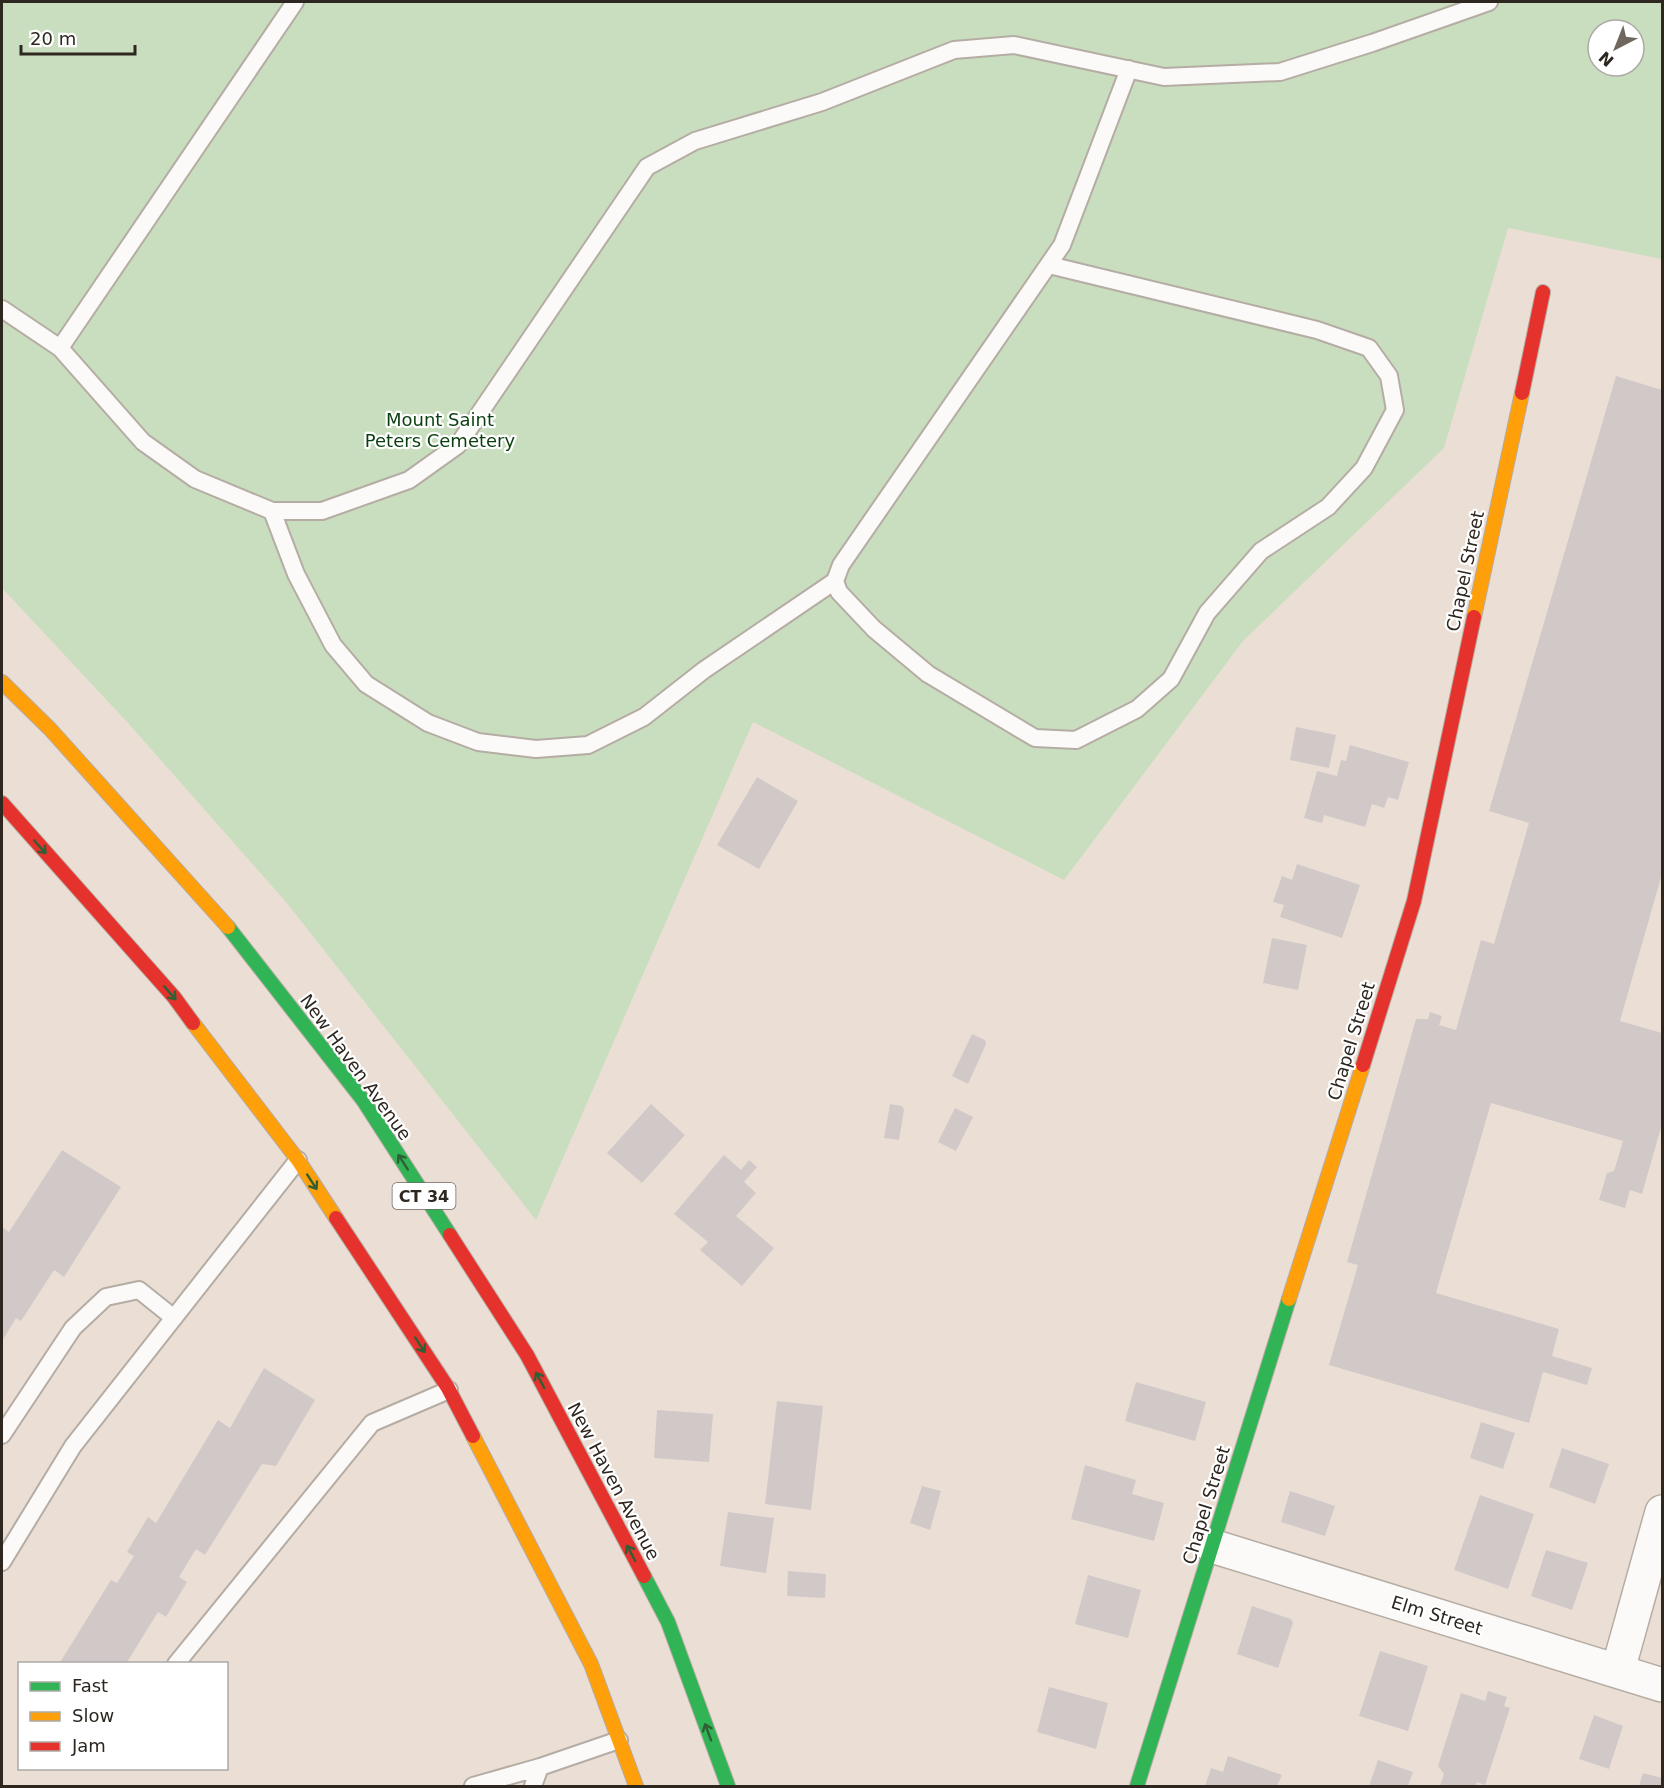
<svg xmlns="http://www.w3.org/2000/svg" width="1664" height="1788" font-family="'DejaVu Sans',sans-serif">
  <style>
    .green { fill: #c9debe; fill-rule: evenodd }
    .building { fill: #d1c9c8 }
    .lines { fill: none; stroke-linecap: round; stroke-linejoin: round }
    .lane-casing { stroke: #b5aca4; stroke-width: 20 }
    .street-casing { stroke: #b5aca4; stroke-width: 36 }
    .fast-casing { stroke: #b5aca4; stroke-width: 16 }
    .slow-casing { stroke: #b5aca4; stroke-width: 16 }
    .jam-casing { stroke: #b5aca4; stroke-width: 16 }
    .lane { stroke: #fcfaf9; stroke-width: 16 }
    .street { stroke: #fcfaf9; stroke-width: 33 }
    .fast { stroke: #30b455; stroke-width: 14 }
    .slow { stroke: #ff9f0a; stroke-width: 14 }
    .jam { stroke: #e5322d; stroke-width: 14 }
    .oneway { stroke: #2f5f35 }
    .labels { text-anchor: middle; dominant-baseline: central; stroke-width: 4.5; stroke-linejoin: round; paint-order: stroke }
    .shield { fill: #fff; stroke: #6d6863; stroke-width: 1.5 }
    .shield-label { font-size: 16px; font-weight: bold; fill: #2e2720 }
    .park-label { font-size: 18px; fill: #093e0e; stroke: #fff }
    .street-label { font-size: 18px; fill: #2e2720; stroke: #fff }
  </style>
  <rect width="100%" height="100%" fill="#ebdfd5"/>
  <path class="green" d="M2 2H1662V259L1508 228 1444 448 1243 641 1064 880 753 722 536 1220 286 902 128 723 2 588ZM1598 30H1634V66H1598Z"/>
  <path class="building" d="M1616 376 1662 390V874L1620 1021 1662 1033V1124L1642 1194 1630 1190 1625 1208 1599 1200 1607 1173 1614 1171 1623 1141 1491 1103 1436 1293 1559 1329 1552 1356 1592 1368 1587 1385 1543 1372 1529 1423 1329 1365 1358 1265 1347 1262 1416 1019H1428L1430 1012 1442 1016 1439 1025 1456 1030 1481 940 1494 944 1529 823 1489 811Z
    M1296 727 1336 735 1329 768 1290 760Z
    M1350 745 1409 762 1398 800 1388 797 1384 808 1372 804 1365 827 1324 815 1322 823 1304 818 1317 771 1337 776 1341 760 1346 761Z
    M757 777 798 801 759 869 717 845Z
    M1297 864 1360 885 1342 938 1280 917 1284 905 1273 902 1282 876 1292 880Z
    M1272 938 1307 945 1298 990 1263 983Z
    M972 1034 985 1040 986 1044 968 1084 952 1076Z
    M651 1104 685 1135 642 1183 607 1153Z
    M890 1104 902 1106 904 1110 899 1140 884 1138Z
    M955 1108 973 1117 956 1151 938 1142Z
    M62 1150 121 1187 64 1277 54 1270 21 1321 16 1318 2 1341V1227L9 1232Z
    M724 1155 741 1170 749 1160 757 1167 744 1182 756 1193 736 1216 774 1248 742 1286 700 1250 708 1242 674 1214Z
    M264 1368 315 1400 276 1466 262 1464 205 1555 196 1549 179 1577 187 1582 166 1617 158 1612 126 1664H59L111 1580 117 1583 134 1556 127 1552 148 1517 156 1523 218 1420 230 1428Z
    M1136 1382 1206 1402 1195 1441 1125 1421Z
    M777 1401 823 1406 811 1510 765 1504Z
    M657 1410 713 1414 709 1462 654 1458Z
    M1481 1422 1515 1433 1503 1469 1470 1458Z
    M1562 1448 1609 1464 1595 1504 1549 1487Z
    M1085 1465 1136 1480 1132 1494 1164 1503 1154 1541 1071 1519Z
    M922 1486 941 1491 930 1530 910 1523Z
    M1290 1491 1335 1506 1325 1536 1281 1522Z
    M1480 1495 1534 1514 1508 1589 1454 1570Z
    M728 1512 774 1518 766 1573 720 1566Z
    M1546 1550 1588 1563 1572 1610 1531 1596Z
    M788 1571 826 1574 825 1598 787 1596Z
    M1088 1575 1141 1590 1128 1638 1075 1624Z
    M1252 1606 1291 1619 1293 1623 1278 1668 1237 1654Z
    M1380 1651 1428 1666 1408 1731 1359 1716Z
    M1049 1687 1108 1703 1096 1749 1037 1732Z
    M1488 1691 1507 1697 1504 1706 1510 1708 1485 1785 1477 1782 1476 1786H1440L1444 1774 1438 1766 1461 1693 1485 1701Z
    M1594 1715 1623 1726 1609 1769 1579 1759Z
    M1228 1756 1282 1775 1277 1786H1205L1211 1768 1223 1772Z
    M1378 1760 1413 1772 1408 1786H1369Z
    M1643 1773 1662 1778V1786H1639Z"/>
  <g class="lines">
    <g class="lane-casing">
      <path id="lane" d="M1049 265 1317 330 1369 348 1389 376 1395 410 1364 468 1328 507 1261 551 1207 613 1171 679 1137 709 1076 740 1035 738 928 674 874 629 839 592 835 581 841 565 1062 245 1129 69
        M2 309 60 348 143 442 195 479 272 511H322L409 480 458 445 647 167 695 141 822 102 954 50 1014 45 1164 77 1280 72 1372 43 1489 2
        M60 348 295 2
        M272 511 296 574 333 645 366 684 428 723 478 742 536 749 588 745 644 717 704 670 835 581
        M2 1435 73 1328 106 1297 139 1290 174 1318
        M2 1562 73 1446 298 1160
        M176 1664 372 1423 449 1390
        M473 1786 540 1767 619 1740
        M533 1786 540 1767"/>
    </g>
    <g class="street-casing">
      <path id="street" d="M1212 1546 1662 1685
        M1618 1670 1662 1512"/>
    </g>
    <g class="fast-casing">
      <path id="fast" d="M228 927 363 1100 450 1235
        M644 1576 668 1622 728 1786
        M1137 1786 1289 1299"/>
    </g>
    <g class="slow-casing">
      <path id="slow" d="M1474 617 1522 393
        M2 682 50 729 228 927
        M193 1023 298 1160 336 1218
        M1289 1299 1363 1065
        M473 1436 591 1664 636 1786"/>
    </g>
    <g class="jam-casing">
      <path id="jam" d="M1522 393 1543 292
        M2 803 174 997 193 1023
        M1363 1065 1414 901 1474 617
        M336 1218 448 1388 473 1436
        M450 1235 527 1355 644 1576"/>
    </g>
    <use href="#lane" class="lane"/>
    <use href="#street" class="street"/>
    <use href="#fast" class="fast"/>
    <use href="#slow" class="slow"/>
    <use href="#jam" class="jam"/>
  </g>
  <defs><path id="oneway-shaft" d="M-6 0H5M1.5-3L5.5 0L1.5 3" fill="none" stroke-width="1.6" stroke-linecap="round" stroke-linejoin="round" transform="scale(1.5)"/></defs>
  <g class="oneway">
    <use href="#oneway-shaft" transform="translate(40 847) rotate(48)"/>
    <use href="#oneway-shaft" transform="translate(170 993) rotate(49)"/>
    <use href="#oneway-shaft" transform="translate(403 1162) rotate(-123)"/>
    <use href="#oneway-shaft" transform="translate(312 1182) rotate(57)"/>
    <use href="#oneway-shaft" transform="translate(420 1345) rotate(57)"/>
    <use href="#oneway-shaft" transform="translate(540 1380) rotate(-118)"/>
    <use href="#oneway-shaft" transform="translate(631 1553) rotate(-118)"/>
    <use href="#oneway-shaft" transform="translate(708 1732) rotate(-110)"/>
  </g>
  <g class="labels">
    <rect class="shield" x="392.5" y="1183" width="63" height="26" rx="4.5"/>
    <g class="shield-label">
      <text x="424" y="1196">CT 34</text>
    </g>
    <g class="park-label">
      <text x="440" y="419">Mount Saint<tspan x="440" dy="21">Peters Cemetery</tspan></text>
    </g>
    <g class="street-label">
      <text transform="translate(1465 571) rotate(-78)">Chapel Street</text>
      <text transform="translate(1351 1041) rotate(-73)">Chapel Street</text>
      <text transform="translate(356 1067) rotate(54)">New Haven Avenue</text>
      <text transform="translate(614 1481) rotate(62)">New Haven Avenue</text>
      <text transform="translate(1206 1505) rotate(-73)">Chapel Street</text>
      <text transform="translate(1437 1615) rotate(17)">Elm Street</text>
    </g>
  </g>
  <rect width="1664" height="1788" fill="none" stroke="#2e2720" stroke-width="6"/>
  <rect x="18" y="1662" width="210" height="108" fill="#ffffff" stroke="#aba9a6" stroke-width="1.5"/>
  <rect x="30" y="1682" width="30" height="9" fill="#30b455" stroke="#aba9a6" stroke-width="1.5"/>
  <text x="72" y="1692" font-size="18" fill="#2e2720">Fast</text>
  <rect x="30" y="1712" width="30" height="9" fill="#ff9f0a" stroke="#aba9a6" stroke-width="1.5"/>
  <text x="72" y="1722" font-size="18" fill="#2e2720">Slow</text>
  <rect x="30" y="1742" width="30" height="9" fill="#e5322d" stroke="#aba9a6" stroke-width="1.5"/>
  <text x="72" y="1752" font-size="18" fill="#2e2720">Jam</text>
  <g transform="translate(1616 48) rotate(222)"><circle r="28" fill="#ffffff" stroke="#aba9a6" stroke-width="1.5"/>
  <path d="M0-4.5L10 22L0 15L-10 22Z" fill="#70675f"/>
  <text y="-9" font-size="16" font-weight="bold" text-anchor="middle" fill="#2e2720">N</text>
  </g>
  <path d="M21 45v9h114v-9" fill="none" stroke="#2e2720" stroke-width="3"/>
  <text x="30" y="45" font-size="18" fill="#2e2720" stroke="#ffffff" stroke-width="4.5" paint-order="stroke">20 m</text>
</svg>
